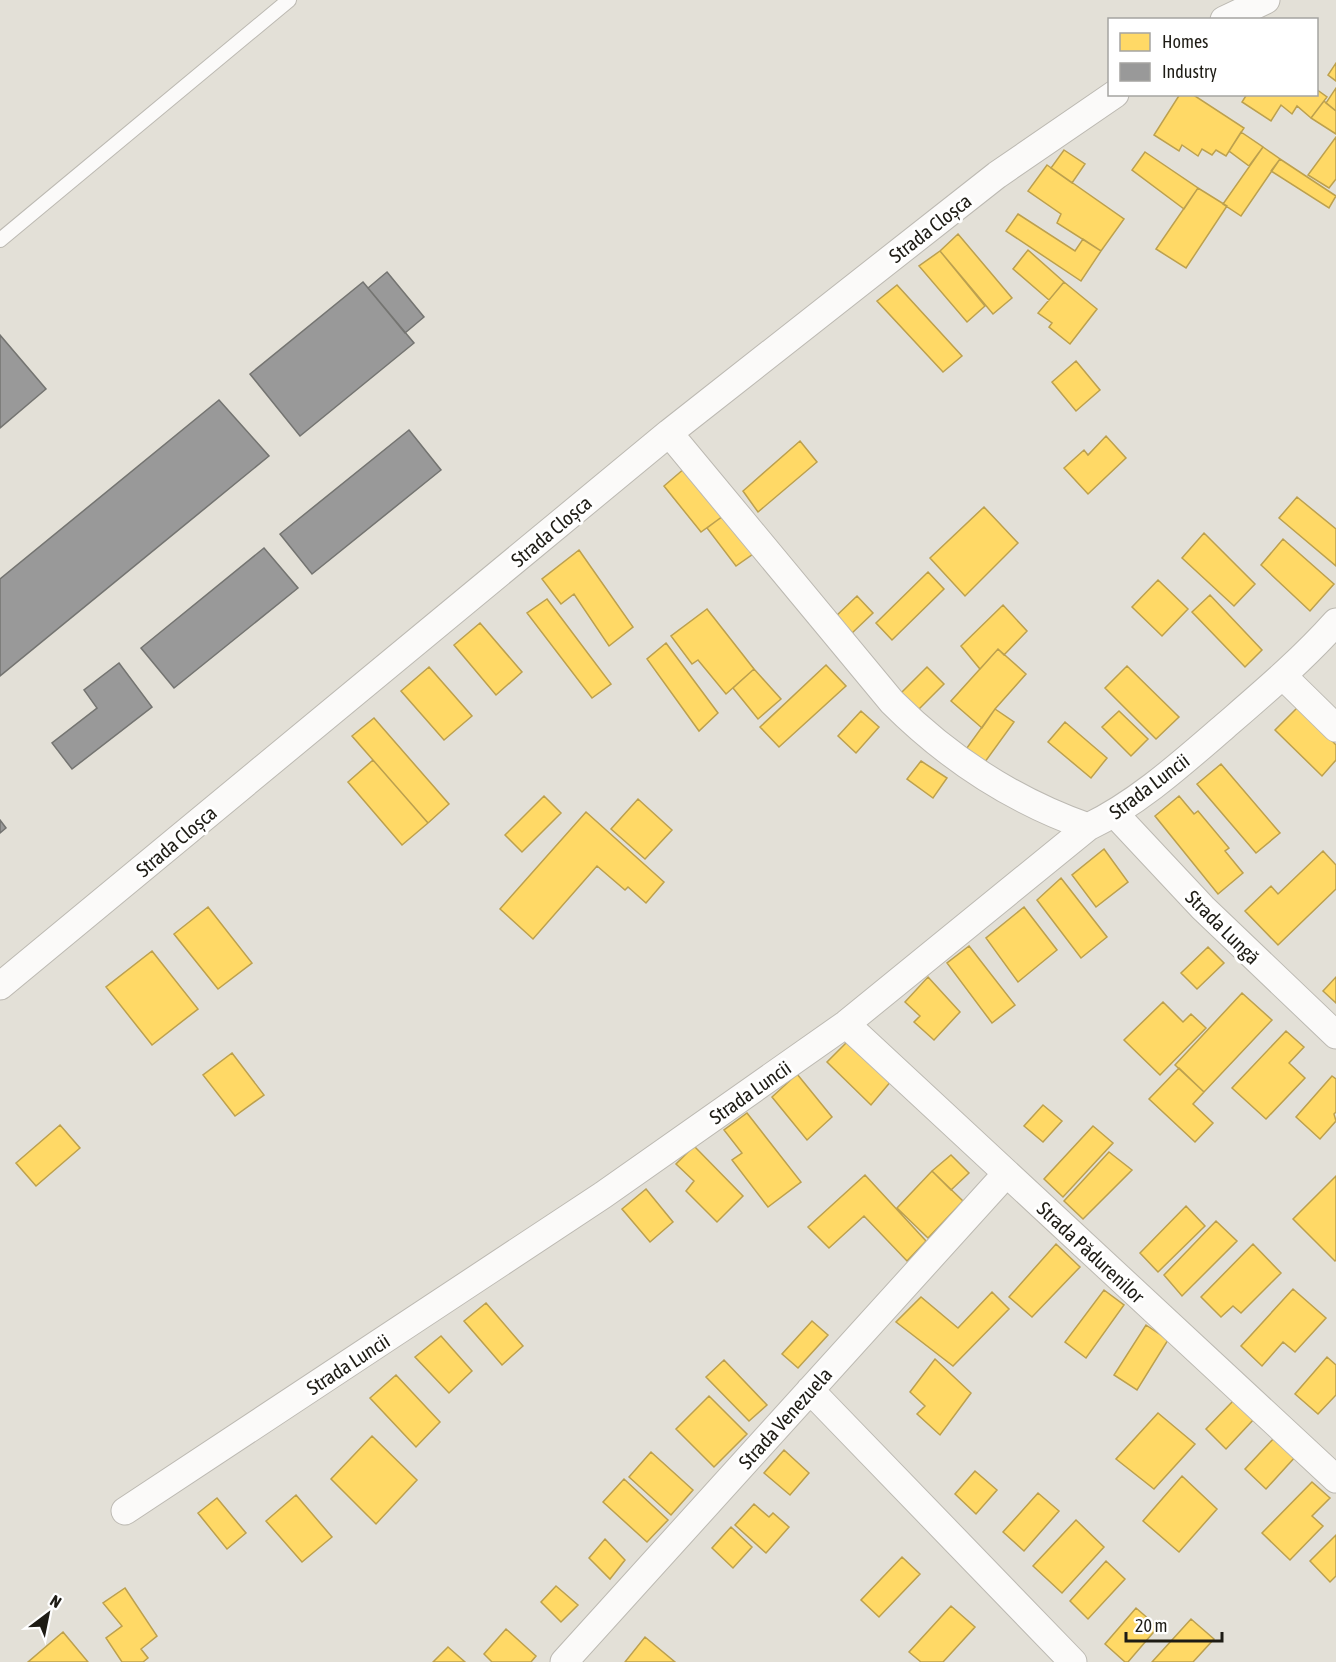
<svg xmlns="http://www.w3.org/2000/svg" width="1336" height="1662" font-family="'Asap Condensed',sans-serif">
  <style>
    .homes { fill: #ffd966; stroke: #bca04e; stroke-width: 1.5 }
    .industry { fill: #999; stroke: #747471; stroke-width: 1.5 }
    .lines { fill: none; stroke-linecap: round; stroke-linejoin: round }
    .service-casing { stroke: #bcb9b2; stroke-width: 16 }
    .minor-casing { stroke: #bcb9b2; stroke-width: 29 }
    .service { stroke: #fbfaf9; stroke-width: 14 }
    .minor { stroke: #fbfaf9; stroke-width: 27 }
    .labels { text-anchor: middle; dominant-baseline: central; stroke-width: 6; stroke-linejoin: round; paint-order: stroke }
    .street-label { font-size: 20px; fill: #1e1c15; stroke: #fff }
  </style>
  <rect width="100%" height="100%" fill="#e3e0d7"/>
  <path class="homes" d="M1336 63V81L1328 75Z
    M1336 88V111L1326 103Z
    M1316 89 1327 97 1311 118 1297 106 1292 114 1281 105 1271 121 1242 102 1247 94H1316Z
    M1180 94H1192L1244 128 1226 156 1216 150 1212 155 1202 149 1198 156 1182 145 1179 151 1154 135Z
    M1324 101 1336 111V134L1311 118Z
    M1241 132 1263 147 1249 166 1229 151Z
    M1336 137V179L1329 188 1308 175Z
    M1263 147 1280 159 1241 216 1223 204Z
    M1064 150 1085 164 1072 183 1051 168Z
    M1145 152 1198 188 1184 209 1132 170Z
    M1280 159 1336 196 1329 208 1271 171Z
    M1047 165 1124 219 1101 251 1057 223 1061 214 1028 191Z
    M1198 188 1227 206 1186 268 1156 249Z
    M1018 214 1075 251 1083 239 1101 251 1081 281 1006 231Z
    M958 234 1012 298 993 314 940 251Z
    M1028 250 1064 282 1049 300 1013 269Z
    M940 251 985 306 967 322 919 266Z
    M1064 282 1097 309 1070 344 1049 327 1052 323 1038 313Z
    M897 285 962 356 943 372 877 301Z
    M1076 361 1100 390 1076 411 1052 382Z
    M1106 436 1126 458 1088 494 1064 468 1084 450 1088 455Z
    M800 441 817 462 758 512 743 491Z
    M685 468 723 516 701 532 664 486Z
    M1297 497 1336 529V566L1279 518Z
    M984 507 1018 543 965 596 930 558Z
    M723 516 753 554 736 566 707 528Z
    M1204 533 1255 584 1234 606 1182 558Z
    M1283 539 1334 584 1310 611 1261 565Z
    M579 550 633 627 609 646 574 594 561 604 542 579Z
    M928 572 944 589 892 640 876 623Z
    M1158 580 1188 609 1162 636 1132 607Z
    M1210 595 1262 650 1245 667 1192 612Z
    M857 596 873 613 850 635 834 618Z
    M547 599 611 684 592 698 527 613Z
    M1003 605 1027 631 1004 655 998 649 980 669 961 646Z
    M707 609 754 669 726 694 698 660 692 664 671 636Z
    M480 623 522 672 496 695 454 645Z
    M666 643 718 713 699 731 647 659Z
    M998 649 1026 674 995 709 982 728 951 701Z
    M826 665 846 686 779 747 760 727Z
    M1127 666 1179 717 1156 739 1105 688Z
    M429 667 472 716 444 740 401 691Z
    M927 667 944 684 918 710 901 693Z
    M754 669 781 699 758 719 733 688Z
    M1299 706 1336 745V760L1322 776 1275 730Z
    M995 709 1014 722 982 766 964 752Z
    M861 711 879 727 856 753 838 736Z
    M1119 711 1148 739 1131 756 1102 727Z
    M374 718 449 804 428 823 352 736Z
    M1065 722 1107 758 1091 778 1048 742Z
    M373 760 428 823 402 845 348 782Z
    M921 761 947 778 933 798 907 779Z
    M1221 764 1280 833 1256 853 1197 784Z
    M544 796 561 813 522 852 505 835Z
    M1179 796 1194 814 1198 811 1229 848 1225 851 1243 873 1218 894 1155 816Z
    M638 799 672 830 645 859 611 829Z
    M586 812 664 882 646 903 628 887 625 890 597 866 533 939 500 909Z
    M1104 849 1128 882 1096 907 1072 875Z
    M1323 851 1336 865V889L1278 945 1245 911 1271 886 1278 894Z
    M1061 878 1107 937 1081 958 1037 900Z
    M208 907 252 963 218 989 174 934Z
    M1024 907 1057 950 1018 982 986 938Z
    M969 946 1015 1005 992 1023 947 963Z
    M1208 947 1224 963 1197 989 1181 973Z
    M152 951 198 1009 152 1045 106 987Z
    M928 977 960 1012 934 1040 914 1022 920 1016 905 1002Z
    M1336 977V1003L1323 991Z
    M1242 993 1272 1020 1204 1092 1175 1065Z
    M1163 1002 1183 1022 1191 1014 1206 1028 1160 1075 1124 1040Z
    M1286 1031 1304 1047 1289 1063 1305 1078 1266 1119 1232 1088Z
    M851 1038 892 1080 871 1105 827 1062Z
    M232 1053 264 1095 235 1116 203 1075Z
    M1179 1068 1204 1092 1193 1104 1213 1123 1195 1142 1149 1099Z
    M797 1074 832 1117 807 1140 772 1097Z
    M1332 1076 1336 1079V1112L1334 1114 1336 1121 1320 1139 1296 1117Z
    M1043 1105 1062 1121 1043 1142 1024 1126Z
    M747 1113 801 1182 768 1207 732 1160 742 1153 724 1130Z
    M60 1125 80 1148 36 1186 16 1163Z
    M1093 1126 1113 1143 1063 1197 1044 1179Z
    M694 1146 743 1196 717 1222 686 1191 694 1181 676 1164Z
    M1109 1152 1132 1170 1083 1219 1064 1201Z
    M951 1155 969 1173 951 1190 932 1171Z
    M932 1171 963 1201 928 1238 897 1208Z
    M865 1175 926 1241 907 1261 864 1216 829 1248 808 1227Z
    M1336 1176V1260L1335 1261 1293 1219Z
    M646 1189 673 1222 650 1242 622 1209Z
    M1186 1206 1205 1226 1158 1272 1140 1253Z
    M1216 1221 1237 1241 1182 1296 1164 1275Z
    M1056 1244 1080 1267 1032 1317 1009 1297Z
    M1253 1244 1281 1273 1241 1313 1233 1306 1221 1317 1201 1297Z
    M1293 1289 1326 1318 1295 1352 1283 1342 1262 1366 1241 1346Z
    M1104 1290 1124 1305 1086 1358 1065 1342Z
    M992 1292 1009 1309 953 1366 896 1322 921 1297 958 1328Z
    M486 1303 523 1346 502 1365 464 1321Z
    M812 1321 828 1335 798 1368 782 1354Z
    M1146 1325 1168 1340 1137 1390 1114 1375Z
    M441 1336 472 1371 449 1393 415 1357Z
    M1327 1357 1336 1365V1395L1318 1414 1295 1394Z
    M935 1359 971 1393 940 1435 917 1414 925 1406 910 1392Z
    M724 1360 767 1405 749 1421 706 1377Z
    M396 1375 440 1422 416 1447 370 1398Z
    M709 1396 747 1434 714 1467 676 1429Z
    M1233 1401 1254 1419 1226 1449 1206 1429Z
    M1158 1413 1195 1444 1154 1489 1116 1459Z
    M372 1436 417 1480 376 1524 331 1479Z
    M1275 1437 1296 1456 1266 1489 1245 1469Z
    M784 1450 809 1473 790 1495 764 1473Z
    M651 1452 693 1490 671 1515 629 1477Z
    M975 1471 997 1490 976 1514 955 1494Z
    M1182 1476 1217 1509 1179 1552 1143 1521Z
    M624 1479 668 1520 647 1542 603 1502Z
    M1312 1482 1330 1498 1312 1516 1323 1526 1290 1560 1262 1533Z
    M1038 1493 1059 1511 1024 1551 1003 1532Z
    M296 1495 332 1537 302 1562 266 1521Z
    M217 1498 246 1533 227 1549 198 1513Z
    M754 1504 769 1517 773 1513 789 1527 766 1553 735 1525Z
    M1076 1520 1104 1547 1062 1593 1033 1566Z
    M731 1527 752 1547 733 1568 712 1548Z
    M1336 1535V1576L1330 1582 1310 1561Z
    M605 1539 625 1560 610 1579 589 1558Z
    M902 1557 920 1574 879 1617 861 1600Z
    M1106 1561 1125 1579 1088 1619 1070 1601Z
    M556 1586 578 1605 561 1622 541 1602Z
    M125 1588 157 1636 141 1649 148 1658 143 1662H122L106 1638 122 1626 103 1603Z
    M951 1606 975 1627 943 1662H921L909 1652Z
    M1136 1608 1158 1627 1128 1662H1125L1105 1644Z
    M1191 1619 1214 1639 1193 1662H1152Z
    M506 1629 536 1656 531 1662H492L484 1654Z
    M63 1632 88 1662H28Z
    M645 1637 675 1662H625Z
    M448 1647 465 1662H433Z"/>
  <path class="industry" d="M387 272 424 317 405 333 368 288Z
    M363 282 414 343 300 436 250 374Z
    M0 335 46 389 0 428Z
    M219 400 269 456 0 676V579Z
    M409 430 441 470 312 574 280 534Z
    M264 548 298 588 174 688 141 648Z
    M119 663 152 707 72 769 52 743 97 708 84 690Z
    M0 820 6 828 0 833Z"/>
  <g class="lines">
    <g class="service-casing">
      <path id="service" d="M0 240 289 0"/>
    </g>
    <g class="minor-casing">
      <path id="minor" d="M1224 20 1266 0
        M669 433 892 702C947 757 1014 801 1088 827
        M1283 676 1336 728
        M1115 814 1203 908 1336 1035
        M0 986 669 433 997 175 1115 94
        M846 1024 1336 1479
        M810 1390 1073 1662
        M125 1511 603 1195 846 1024 1088 827C1138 803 1182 763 1225 726 1263 693 1302 660 1336 622
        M564 1662 1006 1174"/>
    </g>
    <use href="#service" class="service"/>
    <use href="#minor" class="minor"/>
  </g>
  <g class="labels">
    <g class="street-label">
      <text transform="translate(930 228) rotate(-38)">Strada Cloșca</text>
      <text transform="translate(551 531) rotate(-40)">Strada Cloșca</text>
      <text transform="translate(1149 786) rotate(-37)">Strada Luncii</text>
      <text transform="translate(176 841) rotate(-40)">Strada Cloșca</text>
      <text transform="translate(1223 927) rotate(45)">Strada Lungă</text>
      <text transform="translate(750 1092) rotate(-35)">Strada Luncii</text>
      <text transform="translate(1091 1252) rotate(43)">Strada Pădurenilor</text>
      <text transform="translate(348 1364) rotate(-33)">Strada Luncii</text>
      <text transform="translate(785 1418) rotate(-48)">Strada Venezuela</text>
    </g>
  </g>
  <rect x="1108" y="18" width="210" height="78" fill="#ffffff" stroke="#a5a4a1" stroke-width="1.5"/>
  <rect x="1120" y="33" width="30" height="18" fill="#ffd966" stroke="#a5a4a1" stroke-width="1.5"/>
  <text x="1162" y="48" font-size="18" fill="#1e1c15">Homes</text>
  <rect x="1120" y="63" width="30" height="18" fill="#999999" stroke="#a5a4a1" stroke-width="1.5"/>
  <text x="1162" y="78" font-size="18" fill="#1e1c15">Industry</text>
  <g transform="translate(48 1614) rotate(32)" stroke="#ffffff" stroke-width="4.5" paint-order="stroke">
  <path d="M0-4.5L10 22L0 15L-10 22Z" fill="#1e1c15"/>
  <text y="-9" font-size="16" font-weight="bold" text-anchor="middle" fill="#1e1c15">N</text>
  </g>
  <path d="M1126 1632v9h96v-9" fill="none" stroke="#1e1c15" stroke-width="3"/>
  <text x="1135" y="1632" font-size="18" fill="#1e1c15" stroke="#ffffff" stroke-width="4.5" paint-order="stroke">20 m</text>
</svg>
